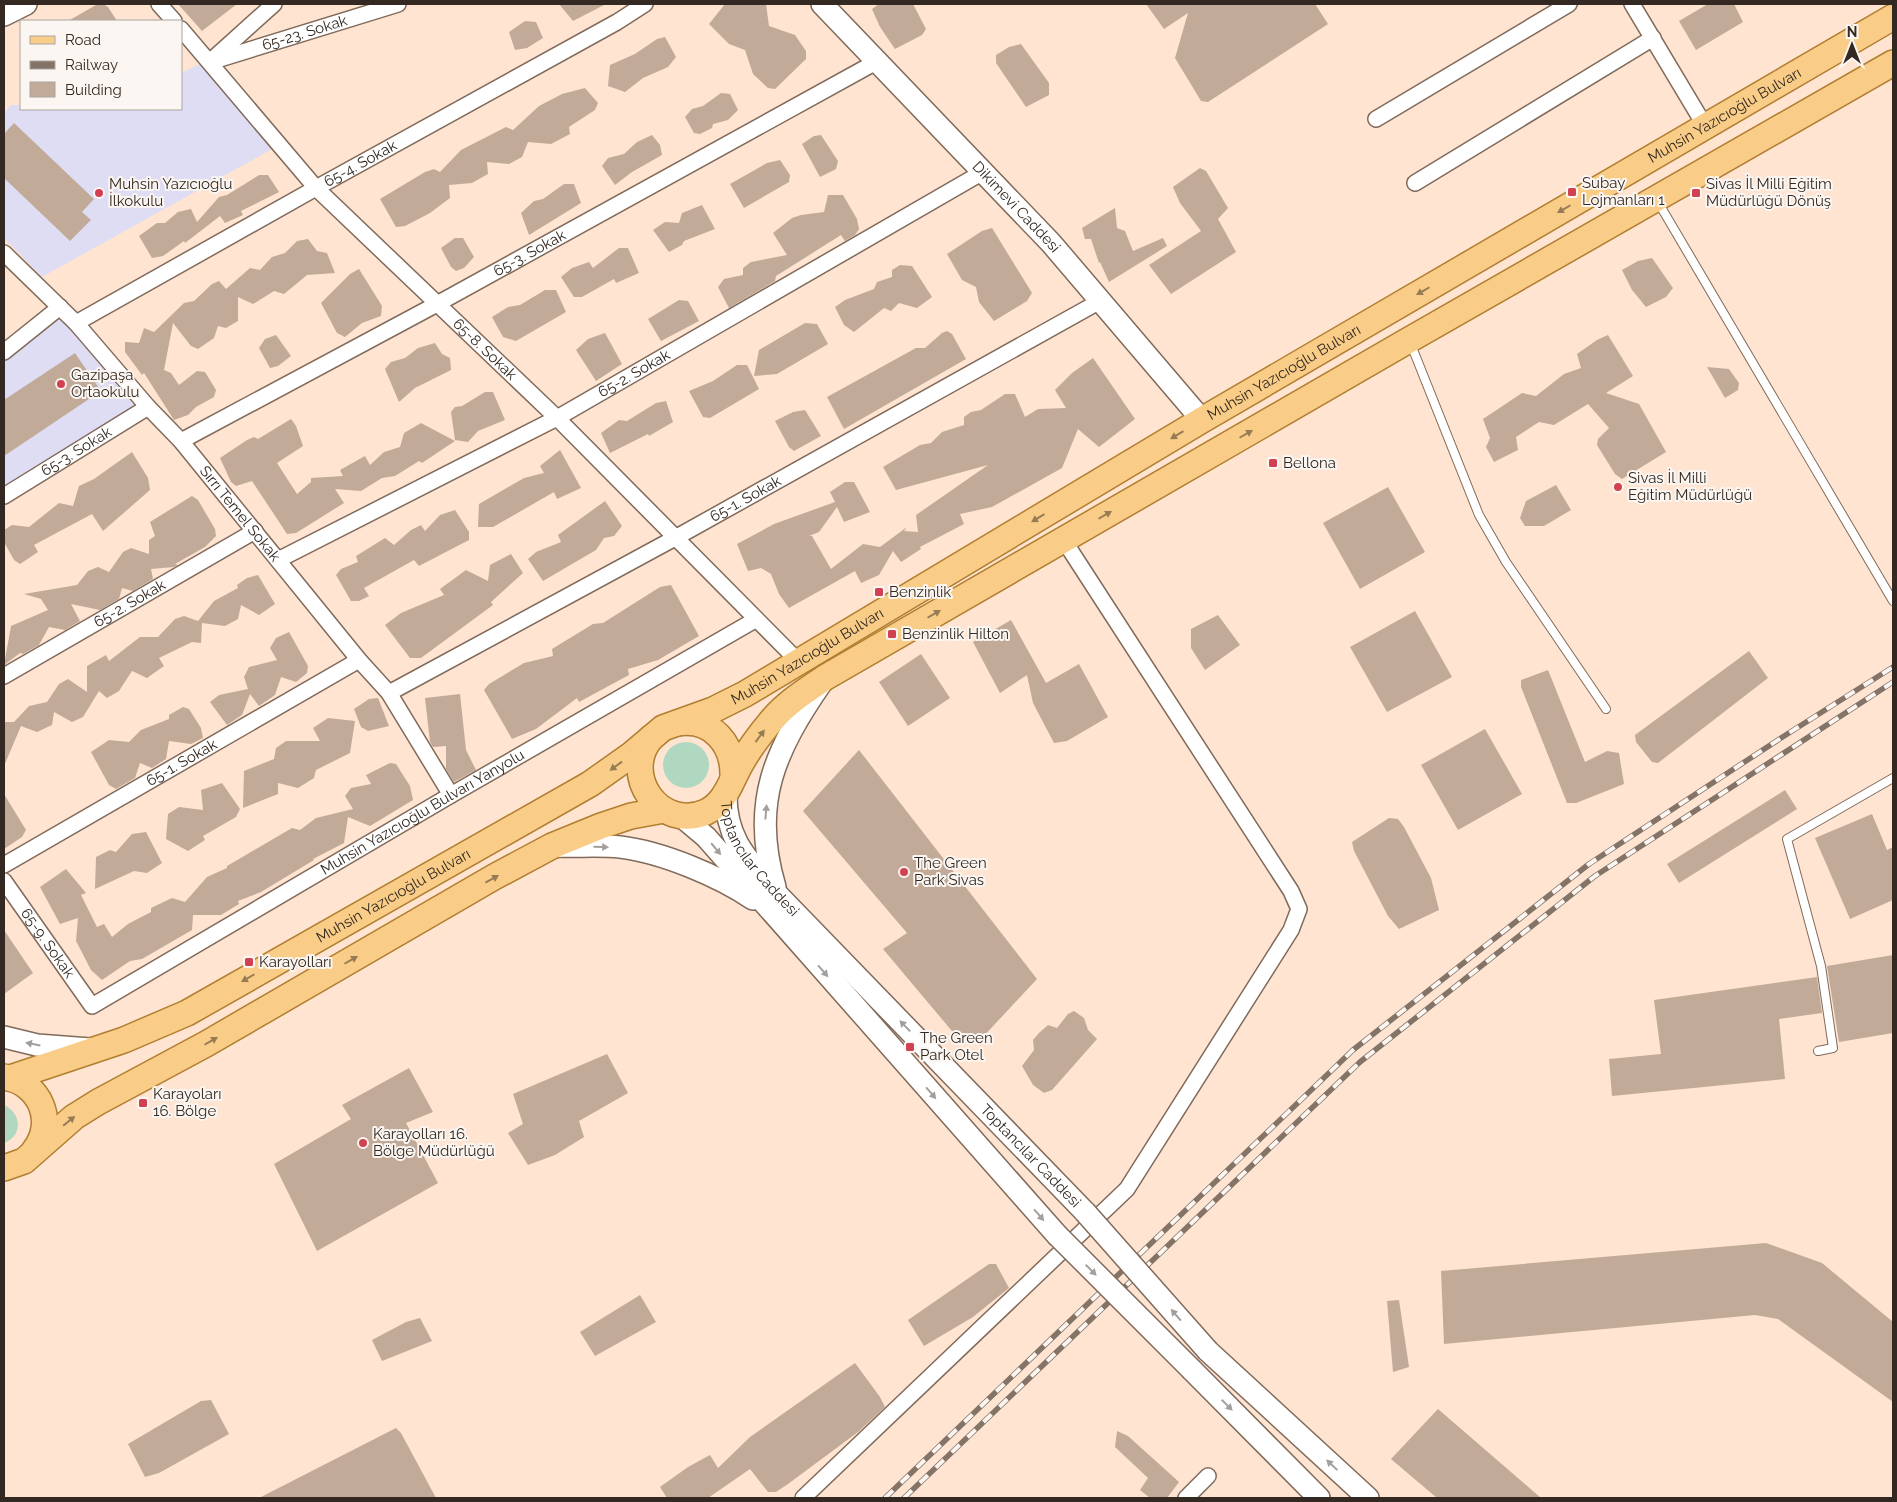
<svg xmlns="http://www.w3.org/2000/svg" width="1897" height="1502" font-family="Raleway,sans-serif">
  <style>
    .education { fill: #dfddf3 }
    .green { fill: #b0d8c1 }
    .building { fill: #c2aa98 }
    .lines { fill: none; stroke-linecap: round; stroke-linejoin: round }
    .lane-casing { stroke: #816a5a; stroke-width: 10 }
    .street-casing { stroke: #816a5a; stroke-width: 18 }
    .secondary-casing { stroke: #816a5a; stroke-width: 24 }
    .primary-casing { stroke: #b17e30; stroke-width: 28 }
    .lane { stroke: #fff; stroke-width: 8 }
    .street { stroke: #fff; stroke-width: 15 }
    .secondary { stroke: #fff; stroke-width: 21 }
    .primary { stroke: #f9cd87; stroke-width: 25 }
    .rail-casing { stroke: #847367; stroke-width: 5.5 }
    .rail { stroke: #fbf6f2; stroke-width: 4; stroke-dasharray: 11; stroke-linecap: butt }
    .secondary-bridge-casing { stroke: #816a5a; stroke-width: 24; stroke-linecap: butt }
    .secondary-bridge { stroke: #fff; stroke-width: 21 }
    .oneway { fill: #967b54 }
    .oneway2 { fill: #a39f9c }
    .poi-dot { fill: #d24151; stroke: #fbf6f2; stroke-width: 2 }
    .labels { text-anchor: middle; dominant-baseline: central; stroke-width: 4; stroke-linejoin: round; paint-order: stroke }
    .street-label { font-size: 15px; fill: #332922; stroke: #fbf6f2 }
    .poi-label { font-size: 15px; fill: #332922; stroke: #fbf6f2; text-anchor: start }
  </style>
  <rect width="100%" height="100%" fill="#fee4d1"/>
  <path class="education" d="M200 64 274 148 42 277 4 238V113L11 105H21V109H181V73Z
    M60 317 139 407 4 490V361Z"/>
  <path class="green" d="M663 765a23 23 0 1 1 46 0a23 23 0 1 1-46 0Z
    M4 1105C22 1113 23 1136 4 1143Z"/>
  <path class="building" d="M103 4 108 7 117 21H68L96 5Z
    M178 4H237L202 31Z
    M559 4H606L573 21Z
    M725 4H766L769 26 795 35 806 51V59L775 89 768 88 753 74 745 50 729 44 709 24Z
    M879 4H913L926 29 922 35 895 49 880 27 872 9Z
    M1146 4H1315L1328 24 1208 102 1201 101 1175 58 1188 13 1164 29Z
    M1708 4H1734L1743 22 1696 50 1679 21Z
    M525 21 536 22 543 38 527 48 515 50 509 32Z
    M665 37 676 57 668 67 643 78 625 92 608 86 610 65 635 54 657 39Z
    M1021 44 1049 83V95L1026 107 996 63V55L1009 47Z
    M585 88 598 103 595 110 569 127 570 134 551 144 528 142 522 157 509 164 487 162 488 174 472 183 449 185 450 198 430 213 405 226 396 227 380 199 425 172 434 169 440 172 461 150 506 127 513 130 539 106 562 94Z
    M721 93 730 94 738 110 728 120 713 124 712 128 700 134 694 133 685 117 692 109 703 106Z
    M14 123 94 199 82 212 91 220 70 241 4 178V134Z
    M652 135 660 145 662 155 632 172 615 185 602 166 608 158 624 154 637 142Z
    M821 135 838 161 836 169 820 177 802 144 814 136Z
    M780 160 790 175 789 182 744 208 730 184 767 163Z
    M1200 168 1206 171 1228 208 1218 219 1236 252 1171 294 1149 265 1201 231 1180 203 1173 187Z
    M259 175H268L279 192 241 211 243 215 225 223 220 216 185 243 184 241 163 256 152 258 139 236 157 223H165L178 212 191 209 197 222 219 197 227 195Z
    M564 184H574L581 203 529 235 521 213 534 201 543 199Z
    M828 195H843L857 219 859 229 855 235 845 241 841 235 776 276 775 281 729 308 718 287 724 279 743 275V268L751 262 787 255 773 233 792 218 801 215 824 212Z
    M702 205 715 229 684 241 682 245 669 252 653 230 665 222 679 223 682 213Z
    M1115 208 1117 228 1125 231 1133 251 1163 238 1167 246 1109 282 1100 262 1099 263 1091 239H1085L1082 228Z
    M992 228 1032 293 1027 301 994 321 979 302 976 287 962 280 947 254 982 231Z
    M455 238H463L474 257 464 268 456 271 451 267 441 248Z
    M308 239 317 251 327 253 335 273 307 275 284 294 274 291 253 304 238 297V321L226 328 218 326 214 338 198 349 191 346 173 323 164 370 171 373 179 385 197 371 205 372 216 390 214 397 196 407 188 415 174 420 144 373 142 375 125 352V342L139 343 144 328 154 332 184 303 194 301 212 284 219 281 226 289 250 268 260 270 272 257 285 253 297 241Z
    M619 248H628L639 273 616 283 614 279 582 297H574L561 277 572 268 589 262 593 268Z
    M1652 258 1673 288 1666 297 1646 307 1632 290 1622 270 1638 261Z
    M900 265 912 266 932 297 917 308 899 303 891 311 884 308 854 332 844 325 835 307 845 300 874 289 877 282 892 277V270Z
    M359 269 382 306 381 316 362 323 345 337 337 333 321 303 350 274Z
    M545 290H556L566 312 516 341 503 337 492 317 508 307 520 305Z
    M679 300 688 301 699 321 661 341 648 319Z
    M805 323 817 324 828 344 777 374 754 376 759 350Z
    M947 331 952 334 966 359 844 429 827 397 916 348H925L942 333Z
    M605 333 622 364 596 381 576 350 588 339Z
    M276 335 291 356 278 366 270 368 259 348 265 339Z
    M1608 335 1633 376 1606 393 1639 404 1666 452 1622 479 1615 474 1597 445 1598 439 1609 428 1588 404 1554 425 1539 422 1516 437 1518 450 1494 462 1486 447 1490 438 1483 419 1522 393 1536 396 1564 374 1581 368 1577 354 1597 340Z
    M435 343 442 354 450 358 451 370 415 388 399 402 385 369 391 362 405 358 418 348Z
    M75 353 101 391 4 456V400Z
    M1093 358 1135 419 1099 447 1078 429 1062 468 992 507 960 514 964 524 920 547 921 549 901 562 893 551 879 575 861 583 855 571 789 608 779 594 771 574 761 568 748 571 737 544 774 524 835 502 830 492 845 482H854L870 512 844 522 837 507 819 532 809 536H812L831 569 863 544 880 547 907 527 904 531 918 532 916 515 988 465 896 490 883 467 920 445 931 443 942 432 964 425V417L971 412 981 410 1005 394H1015L1025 417 1038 409 1066 408 1055 390 1072 373Z
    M737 365H747L759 389 710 418 703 417 689 391 713 381Z
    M1707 367 1729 369 1739 383 1738 390 1725 398Z
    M485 392H493L505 420 478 431 468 442 455 440 451 412 455 407 462 406Z
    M666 401 673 422 649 436 648 434 610 453 601 433 619 420 627 421 656 403Z
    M805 410 821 436 794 451 789 447 775 421 793 412Z
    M291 419 296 426 303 446 277 463 297 494 311 482V478L343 476 340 470 365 456 370 465 384 452 400 447 404 433 421 423 455 441 422 463 419 461 395 476 382 478 361 491 335 489 344 503 296 533 287 534 252 481 236 486 231 482 220 458 247 440 254 437 258 439Z
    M560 450 581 488 557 499 554 492 493 527H478L479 504 524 478 544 473 540 466Z
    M132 452 148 478 150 490 103 531 92 514 34 545 38 552 20 564 14 560 4 542V530L12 525 29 527 59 503 73 506 79 486 94 479Z
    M1556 485 1571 510 1544 526H1525L1520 518 1526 501Z
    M1388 487 1425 552 1360 589 1323 523Z
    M192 496 198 500 215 529 216 536 205 547 175 564 178 565 174 567 151 569 153 579 133 591 122 588 119 599 100 610 71 604 80 621 65 630 49 627 39 645 23 654 20 653 4 665 11 626 48 610 41 599 24 594 77 585 88 571 98 567 109 572 123 552 131 548 149 554V540L155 536 150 522Z
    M605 501 622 526 614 536 604 538 596 550 543 581 528 559 536 552 561 542 558 535Z
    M455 510 469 532V540L419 566 414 560 364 588 369 596 359 601H351L336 575 341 569 358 562 356 556 385 538 394 545 411 530 421 525 425 531 440 515Z
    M511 554 523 573 491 602 493 605 421 658H410L385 625 401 613 444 595 440 589 466 570 488 581 490 565Z
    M258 575 275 604 259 615 241 605 238 619 225 626 202 623 201 643 192 642 159 658 164 666 147 678 132 671 119 691 107 698 99 691 83 717 72 722 54 712 52 725 37 732 21 726 4 766V722H14L29 706 47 702 59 684 68 679 87 692V666L106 655 109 661 140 637H158L175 619 184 616 198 621 214 601 238 588 237 585 247 578Z
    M671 585 699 636 658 660 628 669 629 675 579 702 577 698 536 729 512 739 484 690 489 684 524 663 553 656 552 649 593 624 603 623 660 587Z
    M1415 611 1452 677 1387 712 1350 647Z
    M1218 615 1240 645 1205 670 1191 648V629Z
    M1011 620 1046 683 1079 664 1108 717 1067 741 1054 743 1033 703 1027 675 1000 693 973 642Z
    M289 632 308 666 307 673 296 682 281 677 275 695 259 706 250 694 242 715 227 725 210 702 219 695 248 689 244 677 249 667 277 660 270 648 276 638Z
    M1749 651 1768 678 1658 763 1652 762 1636 742 1635 735Z
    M921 654 950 698 908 726 879 682Z
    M1548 670 1585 762 1607 751 1619 753 1624 784 1576 803H1567L1521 687V680Z
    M460 694 466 750 476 770 454 782 446 769V746L433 747 430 742 425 698Z
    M378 698 389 726 368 731 361 727 354 709 369 699Z
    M183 707 189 709 201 728 203 738 191 744 169 741 166 759 152 768 140 763 135 778 116 789 109 785 91 752 109 740 129 742 141 730 169 719V715Z
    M328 718 355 721 350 753 316 770 314 778 298 788 278 783V794L243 808 244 771 274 759 276 748 286 741H320L313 728Z
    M1485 729 1522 794 1458 830 1421 765Z
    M859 750 1037 979 981 1039 957 1037 883 949 907 933 803 811Z
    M390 763 396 764 410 786 413 800 370 826 348 817 344 843 313 859 314 860 261 892 238 901 239 904 221 915H193L192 930 142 959 130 961 102 980 91 970 76 941 78 918 60 924 40 887 66 869 86 893 81 895 97 927 104 924 112 937 128 924 151 912V908L172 898 185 902 207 877 227 868V866L292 828 300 830 316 818 353 809 345 796 351 788 371 784 366 775Z
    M222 783 240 809 236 817 203 836 205 840 188 851 166 839 168 814 179 807 203 810 201 790Z
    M1785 790 1797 809 1679 883 1667 864Z
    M4 794 26 830 22 837 4 849Z
    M1872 814 1887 850 1893 847V900L1850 919 1815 838Z
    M1389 818 1398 819 1404 827 1431 878 1439 910 1399 929 1388 916 1354 851 1352 842Z
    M146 832 162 863 147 873 134 871 95 889 96 857 110 850 116 852 132 834Z
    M4 930 33 973 4 994Z
    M1893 955V1033L1839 1042 1827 966Z
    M1817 977 1822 1013 1779 1019 1785 1079 1612 1096 1609 1059 1661 1054 1654 1000Z
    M1074 1011 1084 1018 1088 1030 1097 1039 1052 1090 1044 1093 1033 1085 1022 1066 1034 1050 1033 1040 1039 1033 1048 1025 1057 1028 1068 1014Z
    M607 1054 628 1093 579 1121 584 1137 555 1155 528 1165 508 1133 523 1124 513 1094Z
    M409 1068 433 1112 406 1123 438 1183 317 1251 274 1164 351 1119 342 1105Z
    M1766 1243 1822 1263 1893 1322V1402L1778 1319 1755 1315 1444 1344 1441 1271Z
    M989 1264H996L1009 1288 973 1317 924 1346 908 1320Z
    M640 1295 656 1322 595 1356 580 1332Z
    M1399 1300 1409 1367 1393 1372 1387 1301Z
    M420 1318 432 1341 382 1361 372 1340 406 1322Z
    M855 1363 880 1397 885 1407 858 1432 788 1484 776 1492H768L750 1469 708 1498H667L660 1487 688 1467 710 1455 718 1468 750 1437Z
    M211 1400 229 1434 159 1473 145 1477 128 1444 201 1401Z
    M1438 1409 1541 1498H1437L1391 1459Z
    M396 1428 401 1433 436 1498H259Z
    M1117 1431 1128 1436 1179 1482 1167 1498H1150L1140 1490 1148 1478 1115 1447Z"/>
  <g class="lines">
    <g class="lane-casing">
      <path id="lane" d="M1658 202 1893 601
        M1410 342 1479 515 1506 562 1606 709
        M1818 1051 1833 1048 1821 966 1787 839 1893 778"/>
    </g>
    <g class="street-casing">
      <g id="street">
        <path d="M159 4 174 21"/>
        <path d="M1632 4 1705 126"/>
        <path id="s1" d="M181 29 316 188 557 418 798 661"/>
        <path d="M214 58 274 4"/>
        <path id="s2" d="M210 62 398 4"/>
        <path d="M1376 119 1569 4"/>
        <path d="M1415 183 1653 38"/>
        <path id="s3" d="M4 253 76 323 148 407 181 441 359 660 389 693 451 795"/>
        <path id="s4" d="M76 323 316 188 617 22 645 4"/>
        <path d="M4 352 60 307"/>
        <path id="s5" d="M181 441 437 304 876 62"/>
        <path id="s6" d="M4 496 148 407"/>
        <path id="s7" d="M278 560 557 418 983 172"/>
        <path id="s8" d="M4 676 255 531"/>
        <path id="s9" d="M389 693 675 538 1102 300"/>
        <path id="s10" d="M4 865 359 660"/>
        <path id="s11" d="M4 881 92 1006 451 795 755 620"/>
        <path d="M803 1498 1127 1189 1291 930 1299 909 1291 891 1063 539"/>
        <path d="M1186 1498 1208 1476"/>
      </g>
    </g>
    <g class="secondary-casing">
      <g id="secondary">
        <path id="s12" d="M822 4 1051 243 1202 420"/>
        <path d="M4 15 26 4"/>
        <path id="s13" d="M726 793C725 840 749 861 777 894L1085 1212"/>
        <path d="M681 816 706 837 1057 1235"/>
        <path d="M555 846C576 847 599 845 620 847 662 852 719 876 753 899"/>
        <path d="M775 887C750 803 775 750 822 682"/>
        <path d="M4 1037 37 1045 90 1049"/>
        <path d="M1208 1351 1368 1498"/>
        <path d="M1192 1370 1319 1498"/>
      </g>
    </g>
    <g class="primary-casing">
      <g id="primary">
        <path d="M678 723C712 718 734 744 733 777"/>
        <path d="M651 738C620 775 660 832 706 812 727 802 731 779 743 760 751 746 762 732 772 720 787 702 807 690 826 677L1409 340 1893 63"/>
        <path d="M4 1077C40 1082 57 1122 34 1151"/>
        <path id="s14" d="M10 1078 124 1040 187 1013 590 784 631 755 663 728 713 710 745 694 1202 420 1893 17"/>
        <path d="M4 1168 24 1161 74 1117 98 1102 206 1044 494 877 552 846 601 826 631 816 664 810"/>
      </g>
    </g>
    <use href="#lane" class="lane"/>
    <use href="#street" class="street"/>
    <use href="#secondary" class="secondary"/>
    <use href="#primary" class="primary"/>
    <g class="rail-casing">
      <path id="rail" d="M885 1498 1353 1050 1589 864 1781 738 1893 667
        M904 1498 1360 1062 1595 876 1893 682"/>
    </g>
    <use href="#rail" class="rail"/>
    <g class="secondary-bridge-casing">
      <path id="secondary-bridge" d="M1085 1212 1208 1351
        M1057 1235 1192 1370"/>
    </g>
    <use href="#secondary-bridge" class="secondary-bridge"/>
  </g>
  <defs><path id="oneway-solid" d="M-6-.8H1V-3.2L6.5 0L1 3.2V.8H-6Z" transform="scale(1.25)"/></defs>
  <g class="oneway">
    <use href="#oneway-solid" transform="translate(1564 209) rotate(150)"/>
    <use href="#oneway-solid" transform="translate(1423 291) rotate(150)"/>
    <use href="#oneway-solid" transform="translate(1246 434) rotate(-30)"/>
    <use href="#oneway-solid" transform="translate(1177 435) rotate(149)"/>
    <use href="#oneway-solid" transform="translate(1105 515) rotate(-30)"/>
    <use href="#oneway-solid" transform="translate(1038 518) rotate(149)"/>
    <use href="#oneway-solid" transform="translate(934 614) rotate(-30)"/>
    <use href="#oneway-solid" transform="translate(760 736) rotate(-54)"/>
    <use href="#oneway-solid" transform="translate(616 766) rotate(144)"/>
    <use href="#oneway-solid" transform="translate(492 879) rotate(-29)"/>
    <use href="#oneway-solid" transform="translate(351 960) rotate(-30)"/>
    <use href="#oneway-solid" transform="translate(248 978) rotate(150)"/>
    <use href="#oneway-solid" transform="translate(211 1041) rotate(-30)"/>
    <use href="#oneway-solid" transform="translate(69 1121) rotate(-39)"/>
  </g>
  <g class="oneway2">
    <use href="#oneway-solid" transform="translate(766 812) rotate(-85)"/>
    <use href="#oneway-solid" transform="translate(601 847) rotate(1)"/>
    <use href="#oneway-solid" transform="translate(716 849) rotate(50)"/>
    <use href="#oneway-solid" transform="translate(823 971) rotate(49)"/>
    <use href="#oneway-solid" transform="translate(905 1026) rotate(-134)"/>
    <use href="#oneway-solid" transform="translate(33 1044) rotate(-169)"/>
    <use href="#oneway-solid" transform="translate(931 1093) rotate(49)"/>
    <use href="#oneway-solid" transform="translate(1039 1215) rotate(49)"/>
    <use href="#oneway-solid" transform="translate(1091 1270) rotate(45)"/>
    <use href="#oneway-solid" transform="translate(1176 1315) rotate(-131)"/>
    <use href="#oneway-solid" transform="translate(1227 1405) rotate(45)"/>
    <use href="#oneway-solid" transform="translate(1332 1465) rotate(-137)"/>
  </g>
  <g class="poi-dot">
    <rect x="1567" y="187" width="10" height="10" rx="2.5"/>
    <circle cx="99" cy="193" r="5"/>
    <rect x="1691" y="188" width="10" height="10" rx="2.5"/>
    <circle cx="61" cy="384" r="5"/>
    <rect x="1268" y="458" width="10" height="10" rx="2.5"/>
    <circle cx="1618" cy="487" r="5"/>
    <rect x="874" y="587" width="10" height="10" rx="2.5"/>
    <rect x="887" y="629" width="10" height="10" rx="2.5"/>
    <circle cx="904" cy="872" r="5"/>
    <rect x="244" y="957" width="10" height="10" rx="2.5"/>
    <rect x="905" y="1042" width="10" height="10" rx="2.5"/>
    <rect x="138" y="1098" width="10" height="10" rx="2.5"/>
    <circle cx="363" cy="1143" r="5"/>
  </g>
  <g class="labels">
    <g class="street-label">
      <text stroke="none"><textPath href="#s2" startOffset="99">65-23. Sokak</textPath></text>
      <text stroke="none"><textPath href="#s14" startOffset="1971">Muhsin Yazıcıoğlu Bulvarı</textPath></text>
      <text stroke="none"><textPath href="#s4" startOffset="326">65-4. Sokak</textPath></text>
      <text stroke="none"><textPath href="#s12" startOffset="281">Dikimevi Caddesi</textPath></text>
      <text stroke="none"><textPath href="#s5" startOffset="396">65-3. Sokak</textPath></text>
      <text stroke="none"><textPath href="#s1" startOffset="442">65-8. Sokak</textPath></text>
      <text stroke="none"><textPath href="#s14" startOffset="1461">Muhsin Yazıcıoğlu Bulvarı</textPath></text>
      <text stroke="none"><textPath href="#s7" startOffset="402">65-2. Sokak</textPath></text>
      <text stroke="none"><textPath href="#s6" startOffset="85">65-3. Sokak</textPath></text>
      <text stroke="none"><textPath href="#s9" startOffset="406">65-1. Sokak</textPath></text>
      <text stroke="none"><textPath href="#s3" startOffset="352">Sırrı Temel Sokak</textPath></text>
      <text stroke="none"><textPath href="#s8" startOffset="145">65-2. Sokak</textPath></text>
      <text stroke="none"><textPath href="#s14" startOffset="906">Muhsin Yazıcıoğlu Bulvarı</textPath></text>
      <text stroke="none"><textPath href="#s10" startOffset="205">65-1. Sokak</textPath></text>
      <text stroke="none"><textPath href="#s11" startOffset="536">Muhsin Yazıcıoğlu Bulvarı Yanyolu</textPath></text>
      <text stroke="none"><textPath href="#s13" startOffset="76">Toptancılar Caddesi</textPath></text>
      <text stroke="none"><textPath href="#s14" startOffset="426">Muhsin Yazıcıoğlu Bulvarı</textPath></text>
      <text stroke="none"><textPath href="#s11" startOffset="76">65-9. Sokak</textPath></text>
      <text stroke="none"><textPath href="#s13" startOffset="481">Toptancılar Caddesi</textPath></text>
    </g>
    <g class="poi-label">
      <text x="1582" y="183">Subay<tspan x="1582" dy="17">Lojmanları 1</tspan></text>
      <text x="109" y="184">Muhsin Yazıcıoğlu<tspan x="109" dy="17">İlkokulu</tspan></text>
      <text x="1706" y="184">Sivas İl Milli Eğitim<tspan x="1706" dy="17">Müdürlüğü Dönüş</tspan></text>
      <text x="71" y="375">Gazipaşa<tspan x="71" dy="17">Ortaokulu</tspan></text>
      <text x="1283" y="463">Bellona</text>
      <text x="1628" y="478">Sivas İl Milli<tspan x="1628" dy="17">Eğitim Müdürlüğü</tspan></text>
      <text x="889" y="592">Benzinlik</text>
      <text x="902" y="634">Benzinlik Hilton</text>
      <text x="914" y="863">The Green<tspan x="914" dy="17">Park Sivas</tspan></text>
      <text x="259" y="962">Karayolları</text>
      <text x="920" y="1038">The Green<tspan x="920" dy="17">Park Otel</tspan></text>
      <text x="153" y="1094">Karayoları<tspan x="153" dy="17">16. Bölge</tspan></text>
      <text x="373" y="1134">Karayolları 16.<tspan x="373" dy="17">Bölge Müdürlüğü</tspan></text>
    </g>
  </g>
  <rect width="1897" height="1502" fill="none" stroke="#332922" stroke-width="10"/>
  <rect x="20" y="20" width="162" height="90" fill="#fbf6f2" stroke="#aba49f"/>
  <rect x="30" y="36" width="25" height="8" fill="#f9cd87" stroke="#aba49f"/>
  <text x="65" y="45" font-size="15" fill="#332922">Road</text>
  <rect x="30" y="61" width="25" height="8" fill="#847367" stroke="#aba49f"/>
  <text x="65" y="70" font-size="15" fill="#332922">Railway</text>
  <rect x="30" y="82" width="25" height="15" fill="#c2aa98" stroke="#aba49f"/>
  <text x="65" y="95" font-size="15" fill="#332922">Building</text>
  <g transform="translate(1852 45)" stroke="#fbf6f2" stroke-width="4" paint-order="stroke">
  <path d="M0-4L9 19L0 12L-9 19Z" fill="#332922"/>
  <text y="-8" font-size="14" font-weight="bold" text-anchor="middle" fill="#332922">N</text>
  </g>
</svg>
